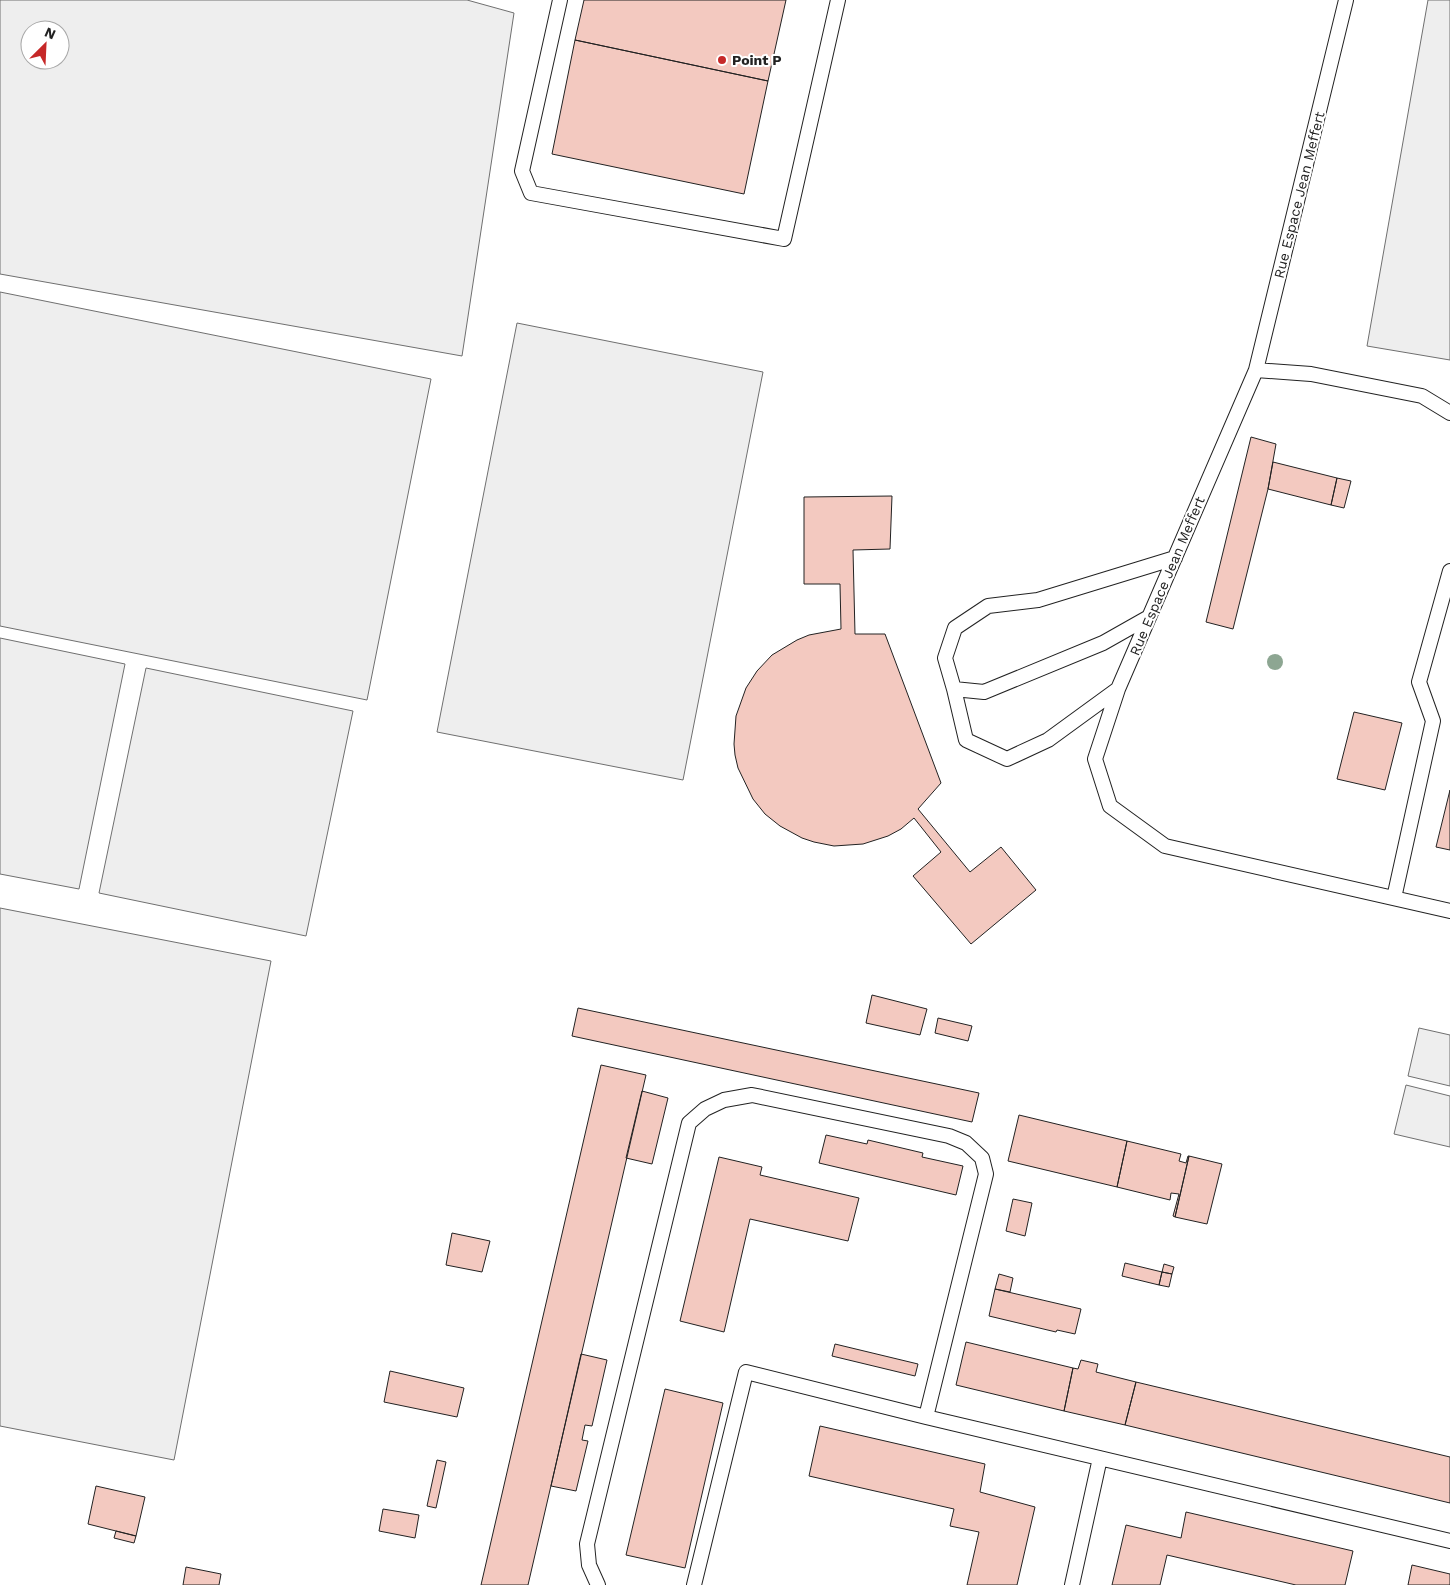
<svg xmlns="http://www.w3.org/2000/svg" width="1450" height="1585" font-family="'Work Sans',sans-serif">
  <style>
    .green { fill: #eee; stroke: #6f6f6f; fill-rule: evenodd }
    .building { fill: #f3c9c0; stroke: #222 }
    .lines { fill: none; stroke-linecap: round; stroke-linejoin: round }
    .service-casing { stroke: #222; stroke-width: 16 }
    .service { stroke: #fff; stroke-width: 14 }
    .tree { fill: #8da692 }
    .poi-dot { fill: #c62828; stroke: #fff; stroke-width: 2 }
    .labels { text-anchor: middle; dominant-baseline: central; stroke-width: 4; stroke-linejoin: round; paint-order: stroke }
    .poi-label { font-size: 14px; font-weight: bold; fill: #222; stroke: #fff; text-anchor: start }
    .street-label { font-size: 14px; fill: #222; stroke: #fff }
  </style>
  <rect width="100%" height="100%" fill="#fff"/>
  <path class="green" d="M0 0H467L514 13 462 356 0 274ZM30 30H60V60H30Z
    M1428 0H1450V360L1367 346Z
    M0 292 431 379 367 700 0 626Z
    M517 323 763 372 683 780 437 732Z
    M0 638 125 664 79 889 0 874Z
    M146 668 353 711 306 936 99 893Z
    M0 908 271 961 174 1460 0 1426Z
    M1419 1028 1450 1035V1086L1408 1076Z
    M1406 1085 1450 1096V1147L1394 1134Z"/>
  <path class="building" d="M584 0H786L768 81 575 40Z
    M575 40 768 81 744 194 552 154Z
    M1251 437 1276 444 1268 489 1233 629 1206 622Z
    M1273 462 1337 478 1331 505 1268 489Z
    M1337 478 1351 481 1344 508 1331 505Z
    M892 496 890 549 853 550 855 634H885L941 783 918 809 970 872 1001 847 1036 890 971 944 913 876 941 852 914 818 901 829 888 836 863 844 834 846 814 842 802 838 780 826 765 814 753 799 738 768 735 755 734 744 736 716 746 688 757 671 772 655 797 640 809 635 841 629 840 584H804V497Z
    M1354 712 1402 723 1385 790 1337 779Z
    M1450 790V850L1436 847Z
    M872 995 927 1009 920 1035 866 1023Z
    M578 1008 979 1093 972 1122 572 1036Z
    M938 1018 972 1026 968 1041 935 1033Z
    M601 1065 646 1075 528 1585H481Z
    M642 1091 668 1098 652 1164 626 1158Z
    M1019 1115 1127 1141 1117 1187 1008 1161Z
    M826 1135 867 1144 868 1140 923 1153 922 1157 963 1166 956 1195 819 1163Z
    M1127 1141 1181 1154 1179 1161 1186 1163 1188 1156H1189L1175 1217 1173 1216 1179 1194 1171 1193 1170 1200 1117 1187Z
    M1189 1156 1222 1164 1207 1224 1175 1217Z
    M719 1157 762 1167 760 1175 859 1198 848 1241 750 1219 724 1332 680 1321Z
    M1013 1199 1032 1203 1025 1236 1006 1231Z
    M452 1233 490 1241 482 1272 446 1265Z
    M1125 1263 1162 1272 1159 1285 1122 1276Z
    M1164 1264 1174 1267 1172 1274 1162 1272Z
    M1162 1272 1172 1274 1169 1287 1159 1285Z
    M999 1274 1013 1278 1010 1292 995 1289Z
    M995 1289 1081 1309 1075 1334 1057 1330 1056 1332 989 1316Z
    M966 1342 1073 1368 1064 1411 956 1385Z
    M835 1344 918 1364 915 1376 832 1356Z
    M581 1354 607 1360 592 1426 585 1425 582 1440 588 1441 576 1491 551 1486Z
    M1081 1360 1098 1364 1096 1372 1136 1382 1125 1425 1064 1411 1073 1368 1078 1369Z
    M390 1371 464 1388 457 1417 384 1402Z
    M1136 1382 1450 1457V1503L1125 1425Z
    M665 1389 723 1403 685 1568 626 1555Z
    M820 1426 985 1464 980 1492 1035 1507 1017 1585H967L979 1532 950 1526 954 1509 809 1476Z
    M437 1460 446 1462 436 1508 427 1506Z
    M96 1486 145 1497 136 1536 88 1524Z
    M383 1509 419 1515 415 1538 379 1531Z
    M1186 1512 1353 1551 1345 1585H1296L1167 1555 1160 1585H1112L1126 1525 1181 1538Z
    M116 1531 136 1536 134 1543 114 1538Z
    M1412 1565 1450 1574V1585H1408Z
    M186 1567 221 1574 219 1585H183Z"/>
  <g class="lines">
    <g class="service-casing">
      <path id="service" d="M560 0 522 171 531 193 784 239 838 0
        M1346 0 1256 370 1118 689 1095 759 1110 806 1165 846 1450 911
        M1256 370 1311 374 1422 396 1450 413
        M1149 617 1103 643 984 692 954 689 945 658 955 628 988 606 1038 600 1175 558
        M954 689 966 740 1007 759 1048 740 1118 689
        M1394 898 1433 721 1419 682 1450 571
        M598 1585 589 1565 587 1544 689 1123 705 1109 724 1100 752 1095 949 1136 966 1143 982 1158 986 1174 926 1417 1450 1541
        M694 1585 746 1372 926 1417
        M1072 1585 1100 1458"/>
    </g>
    <use href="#service" class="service"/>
  </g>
  <circle class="tree" cx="1275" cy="662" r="8"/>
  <circle class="poi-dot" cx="722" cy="60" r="5"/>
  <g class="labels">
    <g class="poi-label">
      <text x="732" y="60">Point P</text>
    </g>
    <g class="street-label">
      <text transform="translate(1299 195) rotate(-76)">Rue Espace Jean Meffert</text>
      <text transform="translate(1167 576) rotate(-67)">Rue Espace Jean Meffert</text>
    </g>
  </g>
  <g transform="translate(45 45) rotate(24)"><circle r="24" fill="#ffffff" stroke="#a7a7a7"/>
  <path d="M0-4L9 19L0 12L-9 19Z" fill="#c62828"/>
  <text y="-8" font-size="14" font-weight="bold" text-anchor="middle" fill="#222222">N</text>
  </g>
</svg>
